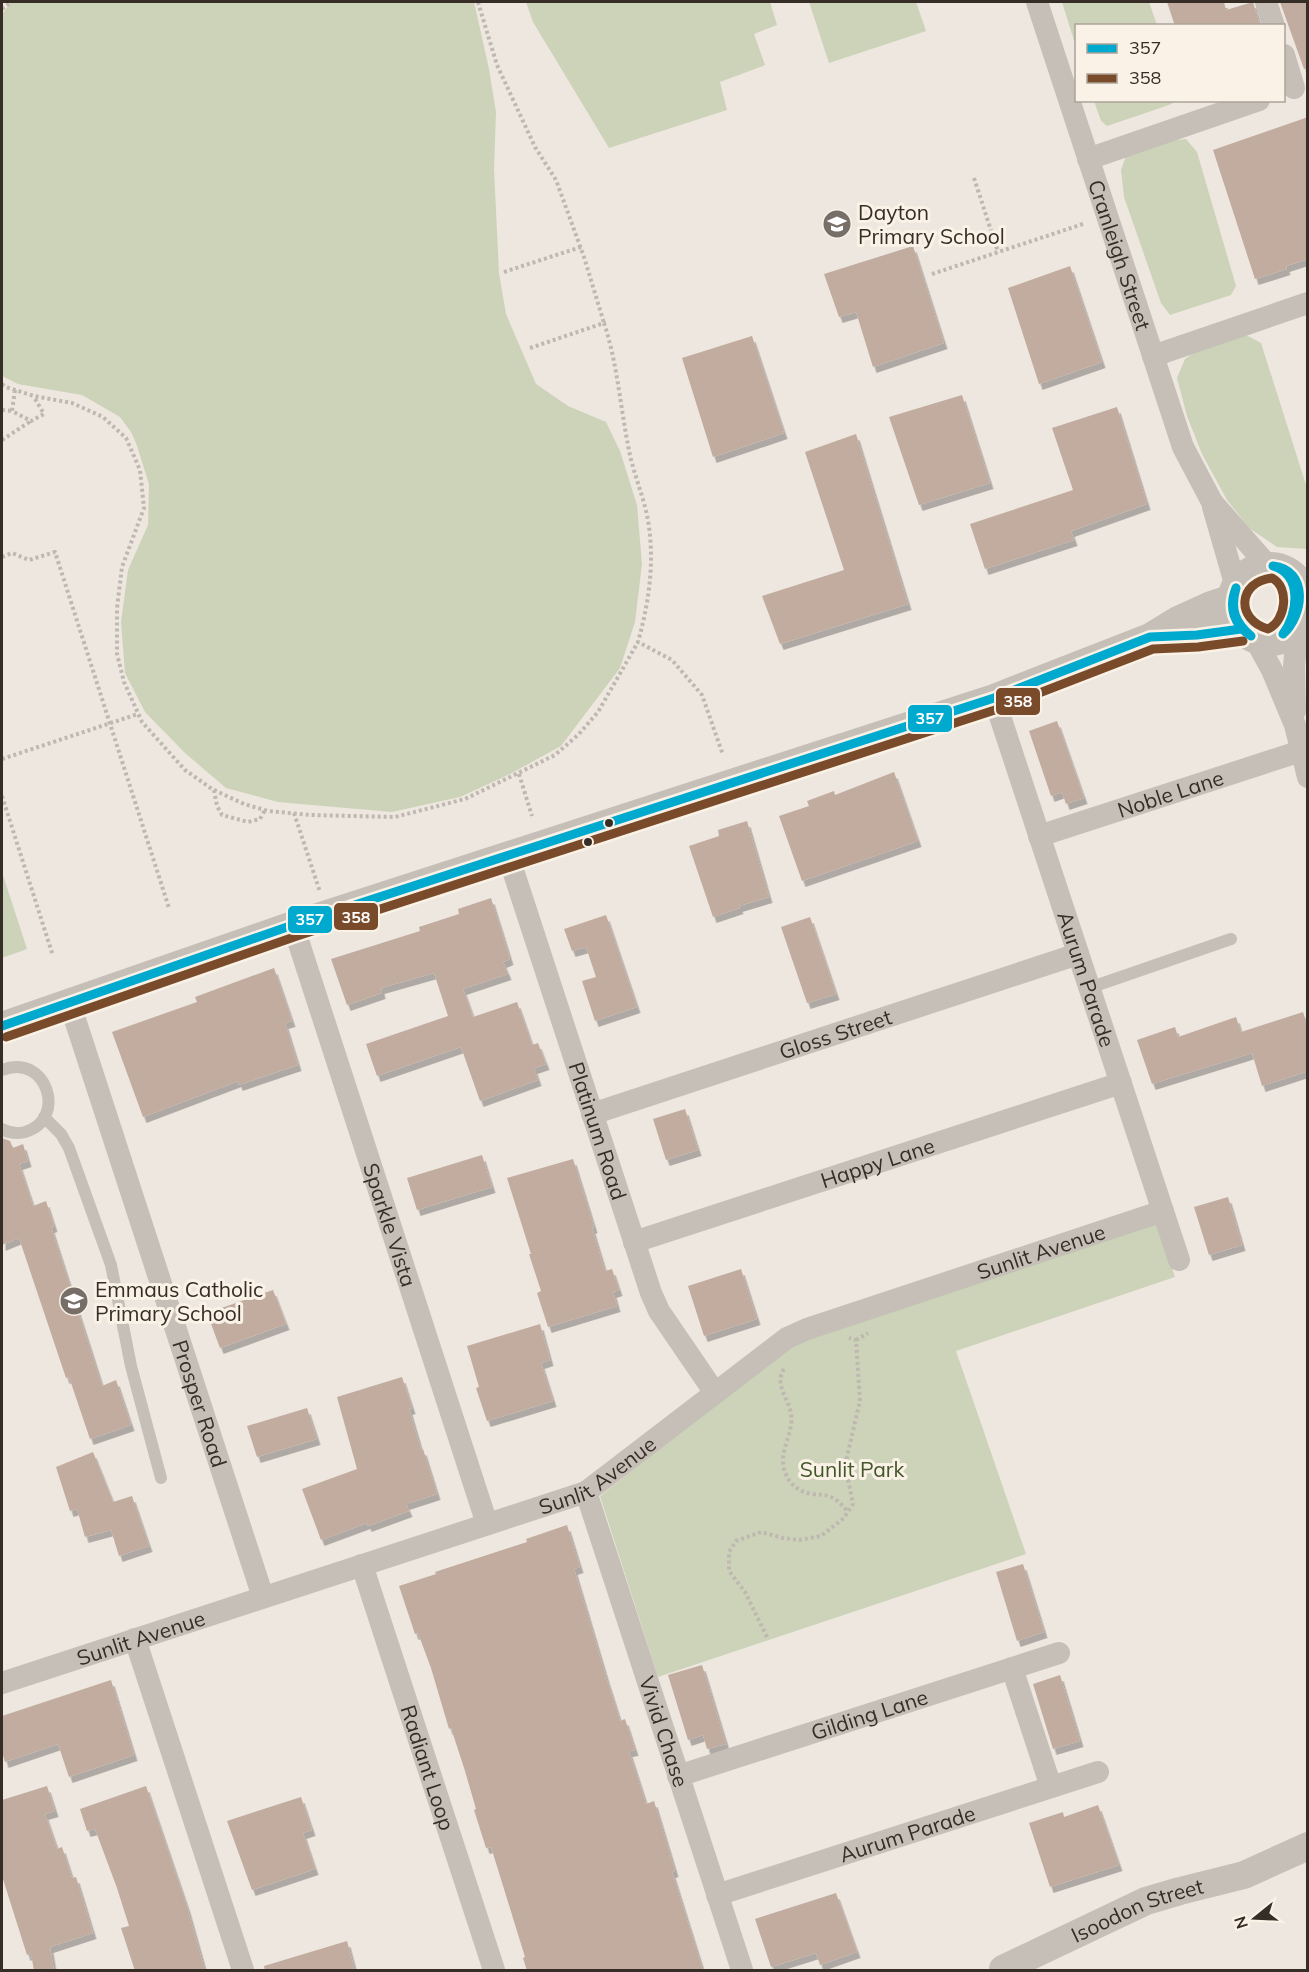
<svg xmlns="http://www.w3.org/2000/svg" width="1309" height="1972" font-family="Mulish,sans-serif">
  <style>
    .green { fill: #cdd3b8 }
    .building { fill: #c2ac9f; filter: url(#shadow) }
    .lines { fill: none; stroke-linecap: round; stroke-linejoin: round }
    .path { stroke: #beb8b1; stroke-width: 4; stroke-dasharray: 3 3; stroke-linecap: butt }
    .service { stroke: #c6bfb8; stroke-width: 12 }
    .minor { stroke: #c6bfb8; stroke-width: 22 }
    .tertiary { stroke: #c6bfb8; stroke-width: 28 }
    .bus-1-casing { stroke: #faf2e6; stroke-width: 14 }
    .bus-2-casing { stroke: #faf2e6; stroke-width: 14 }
    .bus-1 { stroke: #00a9ce; stroke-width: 9 }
    .bus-2 { stroke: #7a4b2a; stroke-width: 9 }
    .bus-dot { fill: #362d26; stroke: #faf2e6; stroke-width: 2 }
    .labels { text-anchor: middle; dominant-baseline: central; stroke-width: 6; stroke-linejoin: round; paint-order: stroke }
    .poi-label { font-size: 21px; fill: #362d26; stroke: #faf2e6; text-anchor: start }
    .street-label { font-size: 21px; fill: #362d26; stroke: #faf2e6 }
    .park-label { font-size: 21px; fill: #425629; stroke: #faf2e6 }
    .line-badge { stroke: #faf2e6; stroke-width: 2 }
    .badge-label { font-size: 16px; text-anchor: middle; font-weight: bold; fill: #fff }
  </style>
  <defs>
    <filter id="shadow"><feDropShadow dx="3.5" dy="6" stdDeviation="0" flood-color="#0004"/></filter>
  </defs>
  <rect width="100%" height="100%" fill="#ede7df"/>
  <path class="green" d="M11 2H474L489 69 496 112 494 169 499 273 506 314 536 384 568 406 606 422 620 451 637 505 642 564 635 622 620 668 561 746 510 774 460 797 392 812 278 802 226 788 185 753 145 712 125 673 121 622 128 570 148 525 149 484 136 443 131 432 120 417 82 395 18 384 2 376V14Z
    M526 2H770L777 25 754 34 765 65 720 82 727 110 609 148 533 22Z
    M809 2H916L926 31 829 63Z
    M1062 2H1149L1157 25 1076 26V47Z
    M1094 101V100L1177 101 1169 105 1107 126 1101 121Z
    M1186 139 1197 152 1236 286 1231 295 1170 315 1161 303 1124 197 1121 170 1126 156 1167 141Z
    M1246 335 1261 343 1307 488V549L1277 547 1249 528 1227 500 1202 454 1187 416 1177 378 1185 359 1195 352Z
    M2 872 27 949 2 958Z
    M1157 1222 1175 1277 956 1351 1026 1554 658 1677 600 1496 789 1345Z"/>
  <path class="building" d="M1167 2H1224L1226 10 1253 2 1260 26H1175Z
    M1280 2H1308V68L1304 69Z
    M1308 117V259L1286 266 1287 269 1255 279 1213 150Z
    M913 246 944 343 873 367 856 312 839 317 824 274Z
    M1070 266 1102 362 1039 384 1008 288Z
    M752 336 784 433 713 457 682 358Z
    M962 395 990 483 919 505 889 417Z
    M1117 407 1147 504 1071 531 1074 540 985 569 970 524 1073 490 1052 428Z
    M856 434 908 604 780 644 762 596 844 570 805 452Z
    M1057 721 1084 798 1066 804 1062 792 1051 796 1029 731Z
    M894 772 918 841 802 881 779 816 809 806 807 801 834 791 835 795Z
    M747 821 769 897 739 906 740 908 713 917 689 846 719 836 718 830Z
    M491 898 510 959 503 962 508 974 463 989 473 1017 517 1002 532 1045 538 1043 546 1064 534 1068 538 1080 480 1101 461 1047 377 1076 366 1044 448 1016 434 973 381 988 382 993 347 1005 331 959 420 931 419 927 459 914 458 909Z
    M606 915 637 1007 595 1021 582 981 596 977 586 947 572 951 564 929Z
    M810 917 836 994 807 1003 781 927Z
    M274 968 292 1021 285 1023 298 1065 239 1085 238 1081 143 1117 112 1032 197 1002 195 997Z
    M1303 1012 1308 1027V1071L1262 1086 1252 1053 1152 1084 1137 1040 1175 1027 1178 1037 1236 1017 1241 1032Z
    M685 1109 698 1150 666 1160 653 1119Z
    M2 1138 10 1141 13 1148 23 1144 28 1161 19 1164 33 1206 46 1201 54 1226 51 1227 102 1386 116 1380 131 1425 90 1439 69 1377 66 1378 19 1238 2 1245Z
    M482 1155 492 1187 417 1210 407 1178Z
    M573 1159 594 1227 592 1228 605 1271 612 1269 619 1290 613 1292 617 1306 548 1327 537 1293 541 1291 529 1254H531L507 1178Z
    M1228 1197 1242 1245 1209 1255 1194 1207Z
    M741 1269 757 1319 704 1336 688 1286Z
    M273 1290 286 1324 220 1348 207 1313Z
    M540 1324 550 1360 541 1363 553 1401 487 1421 476 1388 479 1387 467 1346Z
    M402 1377 412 1408 409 1409 421 1450 423 1449 437 1494 406 1504 409 1511 368 1526 367 1523 321 1540 302 1489 357 1469 337 1397Z
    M307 1408 317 1439 257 1457 247 1426Z
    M93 1452 113 1502 132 1496 149 1546 119 1556 111 1530 85 1537 77 1509 70 1511 56 1467Z
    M567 1525 580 1567 574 1569 606 1677 620 1721 625 1719 635 1750 629 1751 646 1804 654 1801 675 1871 672 1872 703 1971H527L523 1958 525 1957 491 1847 486 1848 474 1810 476 1809 465 1771 451 1728 449 1729 431 1668 418 1633 415 1634 399 1586 436 1574 435 1572 527 1542 526 1539Z
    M1023 1564 1044 1632 1017 1641 996 1572Z
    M702 1665 726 1744 707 1749 703 1735 688 1740 668 1675Z
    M1060 1675 1080 1741 1053 1749 1033 1684Z
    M111 1680 134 1755 69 1777 58 1744 5 1762 2 1752V1716Z
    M47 1786 55 1811 45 1814 57 1849 62 1847 72 1878 76 1877 93 1933 50 1947 54 1971H34L31 1953 27 1955 2 1876V1800Z
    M146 1786 187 1907 205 1971H135L121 1928 129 1926 117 1888 95 1829 87 1831 80 1809Z
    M301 1797 312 1830 303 1833 315 1869 252 1890 227 1821Z
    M1098 1805 1119 1865 1050 1887 1029 1823 1063 1812 1064 1817Z
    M836 1893 857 1952 820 1965 816 1953 771 1967 755 1919Z
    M347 1941 355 1971H265L264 1966Z"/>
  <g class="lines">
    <path class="path" d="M478 2 497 65 535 147 556 180 584 257 604 323
      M2 9 11 2
      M974 178 998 252
      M504 272 581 247
      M932 274 1083 224
      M530 348 604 323C617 362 620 404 628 445 632 470 643 494 648 520 655 562 649 602 638 642L672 660 702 695 723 755
      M2 384 6 387 34 396 72 403 103 417 126 438 140 470 144 508 122 567 117 608V654L124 682 142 722 185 770 212 789 244 804 268 811 310 815 395 817 465 799 555 755 579 734 598 712 638 642
      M15 390 12 411 31 421 44 414 34 397
      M2 410 12 411
      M2 440 31 421
      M2 557 12 553 29 560 55 552 169 908
      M2 759 138 714
      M519 774 532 816
      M214 790 217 806 222 815 248 822 260 819 265 810
      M2 796 53 956
      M294 813 320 892
      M856 1340 868 1333
      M784 1369C774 1384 788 1398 791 1413 794 1430 782 1446 783 1463 785 1480 795 1491 812 1494 819 1495 824 1494 831 1497 838 1500 843 1506 848 1512
      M767 1637 745 1592 729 1571V1552L736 1541 761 1532 783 1538 799 1540 821 1536 844 1518 853 1504 845 1465 860 1401 856 1340 849 1338"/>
    <path class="service" d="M1089 988 1231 939
      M2 1070C47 1052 68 1120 25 1132 17 1134 9 1133 2 1129
      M44 1117 61 1134 69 1148 111 1265 131 1366 161 1478"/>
    <g class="minor">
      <path id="s1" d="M1037 2 1183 447 1212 502 1268 566"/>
      <path d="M1266 2 1274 26"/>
      <path d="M1284 55 1294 88"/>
      <path d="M1088 159 1259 100"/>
      <path d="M1153 356 1308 303"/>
      <path d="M1213 507 1236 587"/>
      <path d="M1255 639 1272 670 1295 725 1308 777"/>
      <path id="s2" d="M994 698 1179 1260"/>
      <path d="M1295 711 1294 667 1297 630"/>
      <path id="s3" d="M1039 836 1301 751"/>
      <path id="s4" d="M508 855 651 1293 659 1311 715 1393"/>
      <path id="s5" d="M293 925 487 1524"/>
      <path id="s6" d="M70 1004 263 1597"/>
      <path id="s7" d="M592 1114 1078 954"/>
      <path id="s8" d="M634 1242 1121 1083"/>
      <path id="s9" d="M586 1492 742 1970"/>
      <path id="s10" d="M362 1565 494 1970"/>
      <path d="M135 1639 243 1970"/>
      <path d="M1012 1668 1051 1787"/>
      <path id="s11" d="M2 1683 586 1492 787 1338 807 1329 1163 1211"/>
      <path id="s12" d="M678 1776 1059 1653"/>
      <path id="s13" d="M717 1895 1098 1772"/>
    </g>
    <g class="tertiary">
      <circle cx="1269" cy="604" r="38"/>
      <path d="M1155 637 1241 629"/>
      <path d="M2 1026 293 925 994 698 1150 637 1178 620 1211 605 1232 598"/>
      <path id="s14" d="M1003 1969 1146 1901 1180 1891 1244 1875 1308 1846"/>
    </g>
    <g class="bus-1-casing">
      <path id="bus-1" d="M1273 566C1303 575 1298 614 1283 634
        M1273 566C1309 570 1304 615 1283 634
        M1236 588C1230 609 1235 623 1251 636
        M1236 588C1228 608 1234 625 1251 636
        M2 1026 293 925 994 698 1150 637 1197 635 1241 629"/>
    </g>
    <g class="bus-2-casing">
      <path id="bus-2" d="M1272 578C1290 587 1286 621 1268 629 1236 620 1237 582 1272 578Z
        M6 1037 297 936 998 709 1153 649 1198 647 1243 641"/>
    </g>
    <use href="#bus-1" class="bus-1"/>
    <use href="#bus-2" class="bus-2"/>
  </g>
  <defs>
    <g id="school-disc" transform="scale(1.5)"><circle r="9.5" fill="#766e67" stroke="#faf2e6"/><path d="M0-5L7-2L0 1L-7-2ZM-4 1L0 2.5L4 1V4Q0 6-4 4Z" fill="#fff"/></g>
  </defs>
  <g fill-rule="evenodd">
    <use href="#school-disc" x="837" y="224"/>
    <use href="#school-disc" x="74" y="1301"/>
  </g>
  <g class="bus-dot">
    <circle cx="609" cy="823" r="5"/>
    <circle cx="588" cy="842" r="5"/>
  </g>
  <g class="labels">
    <g class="poi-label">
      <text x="858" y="212">Dayton<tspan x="858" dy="24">Primary School</tspan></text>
      <text x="95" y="1289">Emmaus Catholic<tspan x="95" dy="24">Primary School</tspan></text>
    </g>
    <g class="street-label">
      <text stroke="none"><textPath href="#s1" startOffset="266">Cranleigh Street</textPath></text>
      <text stroke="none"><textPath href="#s3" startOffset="138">Noble Lane</textPath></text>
      <text stroke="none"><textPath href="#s2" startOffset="296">Aurum Parade</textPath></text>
      <text stroke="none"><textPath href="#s7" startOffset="256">Gloss Street</textPath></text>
      <text stroke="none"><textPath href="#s4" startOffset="290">Platinum Road</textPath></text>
      <text stroke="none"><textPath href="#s8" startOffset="256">Happy Lane</textPath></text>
      <text stroke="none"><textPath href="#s5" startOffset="315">Sparkle Vista</textPath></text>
      <text stroke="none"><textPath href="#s11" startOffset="1136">Sunlit Avenue</textPath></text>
      <text stroke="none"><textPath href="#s6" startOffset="420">Prosper Road</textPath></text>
      <text stroke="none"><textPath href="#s11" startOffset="632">Sunlit Avenue</textPath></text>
      <text stroke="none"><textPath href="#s11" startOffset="146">Sunlit Avenue</textPath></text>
      <text stroke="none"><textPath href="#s12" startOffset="201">Gilding Lane</textPath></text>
      <text stroke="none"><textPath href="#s9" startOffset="252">Vivid Chase</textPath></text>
      <text stroke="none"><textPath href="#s10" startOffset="213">Radiant Loop</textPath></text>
      <text stroke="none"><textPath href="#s13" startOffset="200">Aurum Parade</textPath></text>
      <text stroke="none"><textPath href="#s14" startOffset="147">Isoodon Street</textPath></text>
    </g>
    <g class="park-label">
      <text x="852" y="1469">Sunlit Park</text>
    </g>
  </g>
  <g class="line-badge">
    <rect x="995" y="687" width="46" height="29" rx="6" fill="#7a4b2a"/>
    <rect x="907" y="704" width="46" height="29" rx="6" fill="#00a9ce"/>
    <rect x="333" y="902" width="46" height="29" rx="6" fill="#7a4b2a"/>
    <rect x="287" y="905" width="46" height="29" rx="6" fill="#00a9ce"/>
  </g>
  <g class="badge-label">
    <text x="1018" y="707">358</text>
    <text x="930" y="724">357</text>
    <text x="356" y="923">358</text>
    <text x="310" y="925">357</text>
  </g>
  <rect width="1309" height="1972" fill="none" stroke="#362d26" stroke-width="6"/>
  <rect x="1075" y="24" width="210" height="78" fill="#faf2e6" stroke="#aca399" stroke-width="1.5"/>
  <rect x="1087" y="44" width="30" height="9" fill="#00a9ce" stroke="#aca399" stroke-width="1.5"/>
  <text x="1129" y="54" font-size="18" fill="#362d26">357</text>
  <rect x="1087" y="74" width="30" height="9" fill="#7a4b2a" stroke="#aca399" stroke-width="1.5"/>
  <text x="1129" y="84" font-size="18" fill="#362d26">358</text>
  <g transform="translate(1255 1918) rotate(252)" stroke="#faf2e6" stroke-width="4.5" paint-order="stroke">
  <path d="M0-4.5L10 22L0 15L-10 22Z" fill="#362d26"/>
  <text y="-9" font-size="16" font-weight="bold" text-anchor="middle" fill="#362d26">N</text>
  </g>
</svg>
